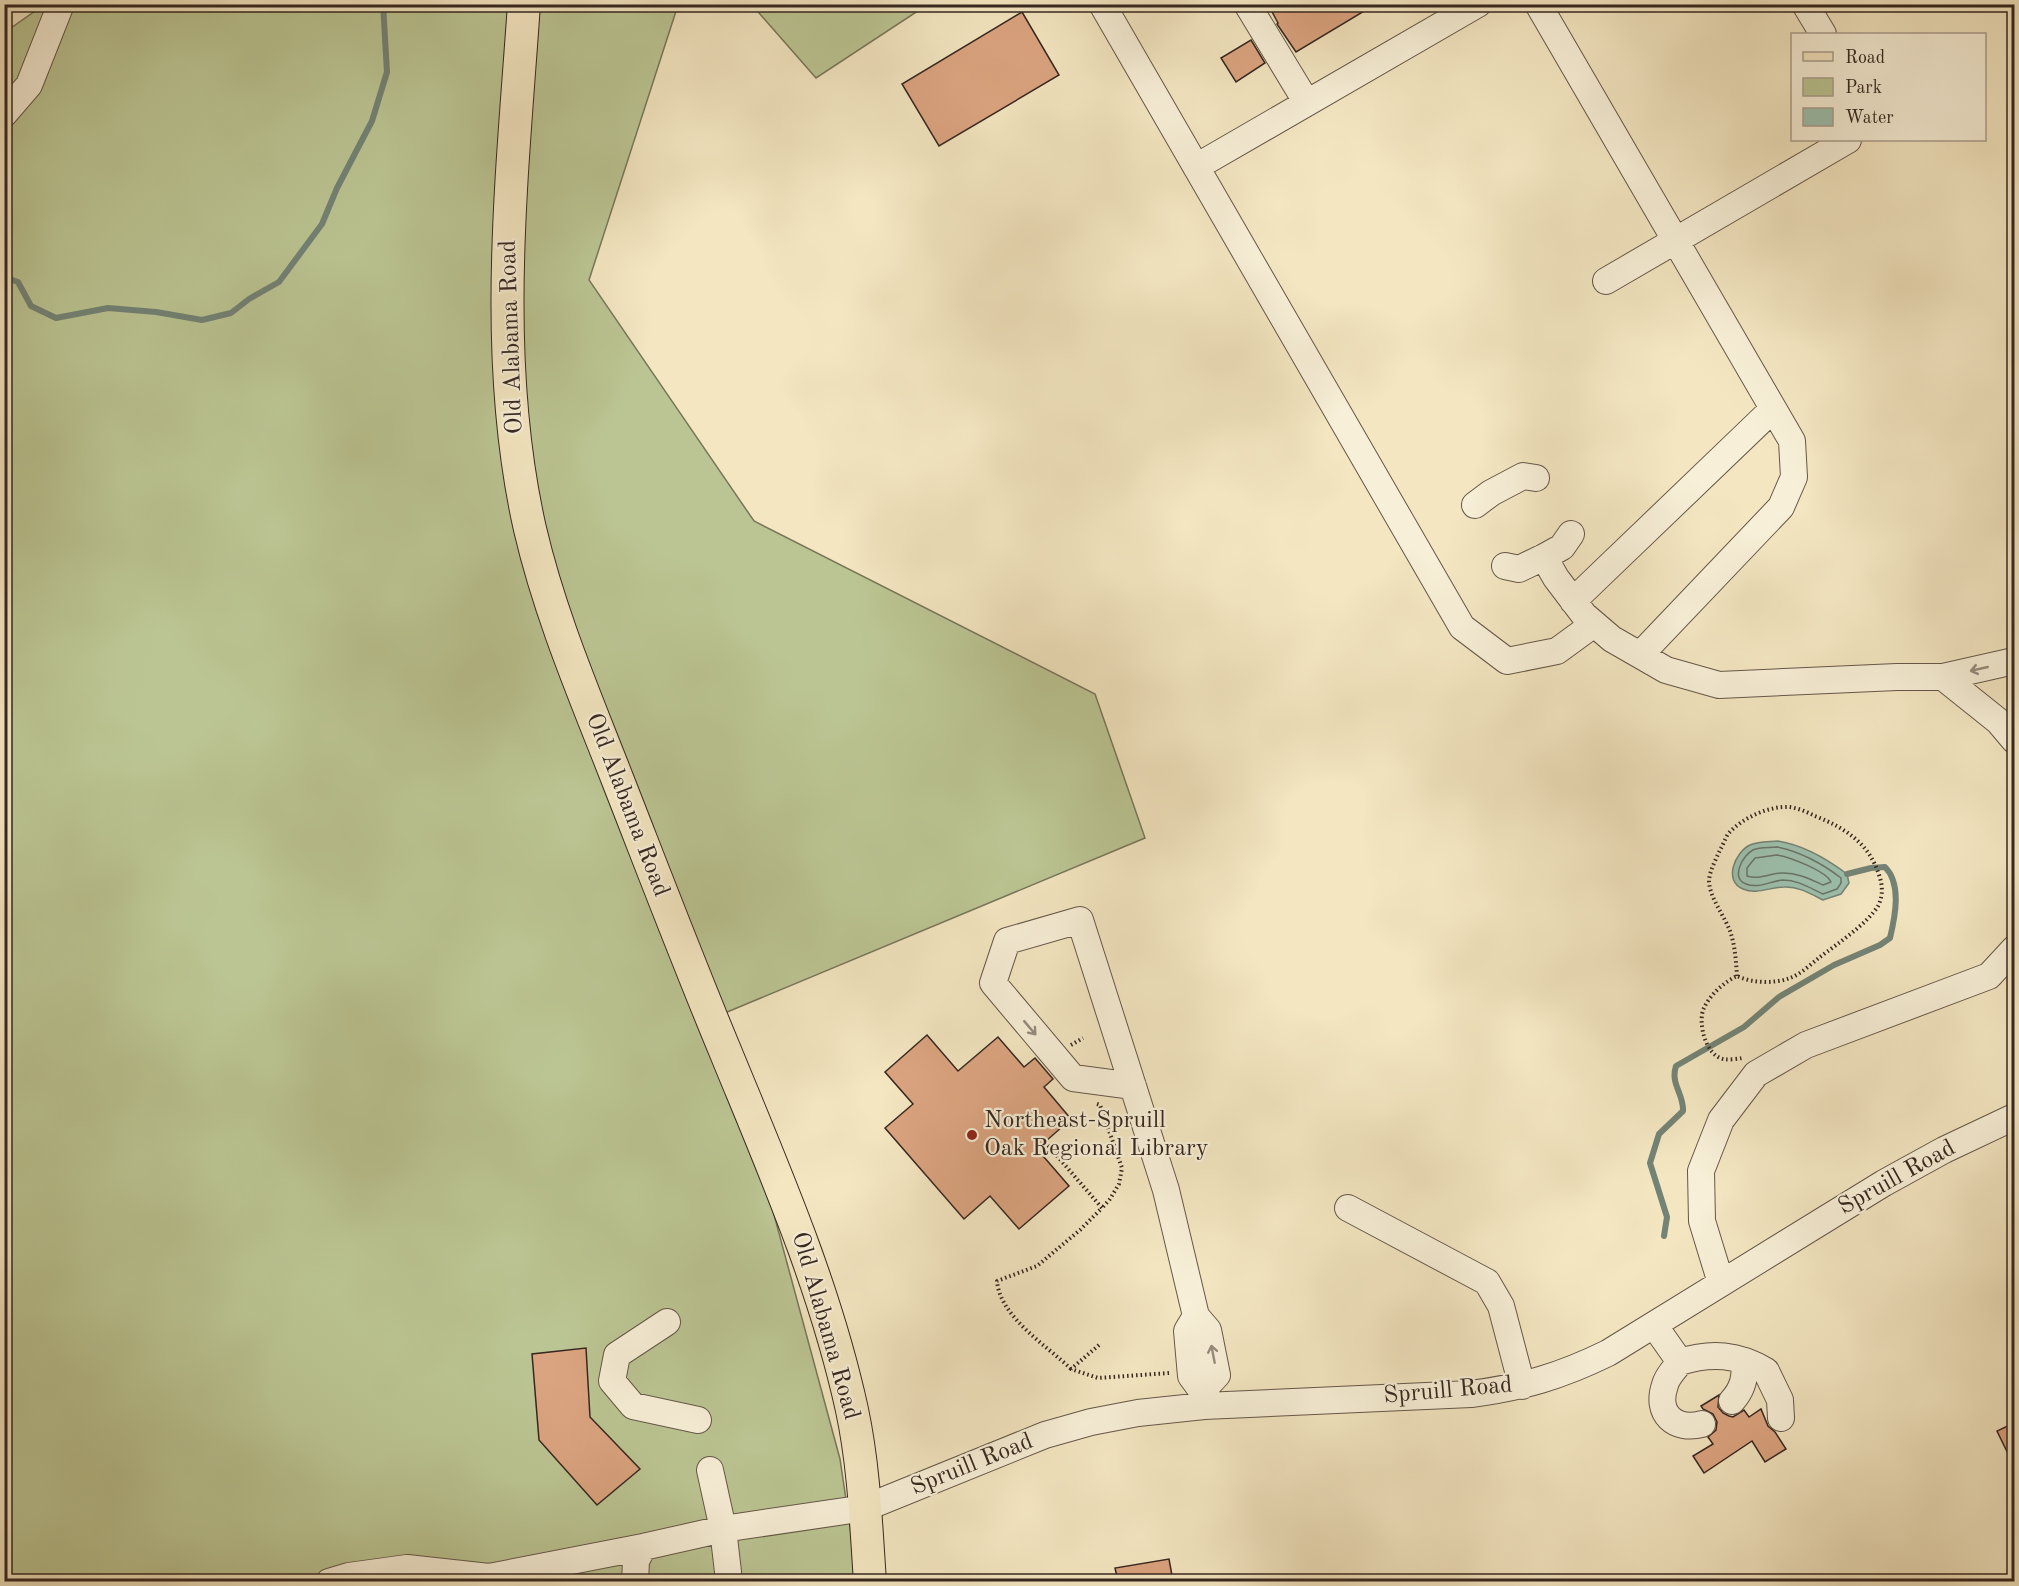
<svg xmlns="http://www.w3.org/2000/svg" width="2019" height="1586" font-family="'Old Standard TT',serif">
  <style>
    .green { fill: #bbc593; stroke: #78765a; stroke-width: 1.5 }
    .water { fill: #9cc0ae; stroke: #738376; stroke-width: 1.5 }
    .lines { fill: none; stroke-linecap: round; stroke-linejoin: round }
    .shore { stroke: #697468; stroke-width: 1.5 }
    .stream { stroke: #738376; stroke-width: 6 }
    .building { fill: #dba480; stroke: #362721; stroke-width: 1.5 }
    .minor-casing { stroke: #655749; stroke-width: 28 }
    .major-casing { stroke: #362721; stroke-width: 34 }
    .path { stroke: #362721; stroke-width: 4; stroke-dasharray: 1.5 3; stroke-linecap: butt }
    .minor { stroke: #f7efd7; stroke-width: 26 }
    .major { stroke: #f3e6c1; stroke-width: 32 }
    .oneway { stroke: #968b7c }
    .poi-dot { fill: #8f2418; stroke: #f7efd7; stroke-width: 2 }
    .labels { text-anchor: middle; dominant-baseline: central; stroke-width: 4.5; stroke-linejoin: round; paint-order: stroke }
    .street-label { font-size: 24px; fill: #362721; stroke: #f7efd7 }
    .poi-label { font-size: 24px; fill: #362721; stroke: #f7efd7; text-anchor: start }
  </style>
  <rect width="100%" height="100%" fill="#f3e6c1"/>
  <filter id="stains"><feTurbulence type="fractalNoise" baseFrequency=".00333" numOctaves="4"/><feColorMatrix values="0 0 0 0 .2 0 0 0 0 .09 0 0 0 0 .02 0 0 0 .5 -.17"/></filter>
  <radialGradient id="worn" r=".72"><stop offset=".6" stop-color="#630" stop-opacity="0"/><stop offset="1" stop-color="#630" stop-opacity=".3"/></radialGradient>
  <path class="green" d="M38 5H678L589 280 754 521 1095 694 1145 838 720 1015 840 1459 858 1581H5L4 33 35 11Z
    M752 5H927L816 78Z"/>
  <path class="water" d="M1778 841C1803 845 1827 859 1847 874L1849 883 1841 894 1823 900C1811 894 1798 886 1784 887 1770 887 1757 895 1743 889 1723 881 1735 852 1750 845 1759 841 1769 842 1778 841Z"/>
  <g class="lines">
    <path class="shore" d="M1777 847C1799 851 1823 864 1841 878V883L1837 889 1823 894C1810 888 1798 880 1783 880 1770 881 1759 889 1746 884 1730 878 1743 855 1753 850 1760 847 1770 848 1777 847Z
      M1777 855C1790 857 1826 871 1831 882L1823 885C1810 879 1796 872 1781 873 1768 874 1759 880 1747 876V868L1755 858Z"/>
    <path class="stream" d="M4 277 18 282 31 306 56 318 108 308 156 312 202 320 231 313 249 299 279 282 322 224 337 188 372 121 387 72 383 4
      M1664 1236 1667 1217 1650 1163 1659 1134 1683 1111C1684 1094 1670 1084 1676 1066L1744 1027 1779 997 1834 965 1880 945 1890 938C1895 917 1902 884 1885 867L1871 868 1847 874"/>
  </g>
  <path class="building" d="M1268 4H1376L1296 52 1277 24 1278 23Z
    M1022 12 1059 75 939 146 902 84Z
    M1251 40 1265 63 1236 82 1221 58Z
    M927 1035 958 1071 998 1037 1024 1067 1035 1058 1053 1079 1044 1087 1071 1119 1037 1149 1069 1186 1019 1229 990 1196 964 1219 885 1128 913 1104 885 1072Z
    M586 1348 590 1417 640 1469 597 1505 539 1440 532 1354Z
    M1719 1395 1718 1407 1723 1413 1729 1416 1733 1417 1744 1410 1749 1417 1761 1409 1768 1426 1775 1432 1786 1449 1765 1462 1752 1441 1704 1473 1693 1456 1713 1444 1708 1437 1716 1430 1717 1422 1713 1414 1703 1409 1701 1406Z
    M2014 1423V1466L1997 1431Z
    M1169 1559 1173 1581H1118L1115 1568Z"/>
  <g class="lines">
    <g class="minor-casing">
      <path id="minor" d="M1102 4 1462 627 1507 661 1557 651 1594 624
        M1247 4 1307 103
        M1538 4 1792 441 1794 477 1781 507 1640 655
        M1805 4 1823 34
        M4 114 29 85 61 4
        M1196 167 1478 4
        M1606 281 1848 140
        M1475 505 1491 493 1523 476 1536 478
        M1571 534 1562 547 1544 557 1556 578 1584 615 1612 639 1666 670 1719 685 1897 677H1943L1998 721 2014 740
        M1505 566 1519 569 1544 557
        M1573 601 1773 409
        M1943 677 2014 661
        M1133 1086 1073 1078 993 983 1007 941 1080 920 1166 1190 1196 1316 1208 1330 1217 1375 1202 1391
        M1348 1208 1487 1282 1501 1306 1522 1386
        M1721 1283 1702 1221 1701 1171 1721 1120 1756 1074 1806 1045 1989 976 2014 949
        M1196 1316 1187 1331 1191 1376 1202 1391 1204 1406
        M667 1322 617 1355 612 1381 633 1406 698 1420
        M1654 1325 1680 1362C1711 1352 1738 1354 1766 1371L1780 1400 1781 1418
        M1680 1362C1675 1369 1667 1376 1665 1385 1655 1414 1675 1431 1702 1424
        M1732 1401C1743 1389 1746 1377 1744 1361
        M710 1470 723 1529 728 1572
        M329 1582 349 1576 407 1568 489 1577 643 1547 723 1529 865 1508 1045 1435 1091 1422 1138 1413 1204 1406 1471 1394C1524 1387 1561 1376 1608 1353L1884 1183 1944 1150 2014 1117
        M635 1582 636 1561 643 1547"/>
    </g>
    <g class="major-casing">
      <path id="major" d="M524 4C512 179 491 357 530 529 550 615 585 696 617 778 653 870 688 962 726 1053 774 1170 825 1286 852 1410 864 1466 866 1524 870 1582"/>
    </g>
    <path class="path" d="M1737 976C1736 961 1735 945 1730 931 1724 915 1709 897 1709 880 1710 870 1716 859 1720 850 1723 845 1725 839 1728 834 1742 818 1768 806 1789 807 1798 808 1807 812 1815 816 1845 828 1869 843 1879 875 1883 886 1883 896 1878 906 1867 924 1837 944 1820 957 1811 964 1801 974 1790 978 1774 984 1752 983 1737 976 1724 982 1710 995 1704 1008 1697 1022 1706 1057 1724 1059 1729 1060 1737 1059 1742 1058
      M1071 1045 1083 1038
      M1097 1104 1100 1105 1122 1168 1119 1184 1110 1199 1102 1208
      M1045 1142 1102 1208 1080 1230 1037 1266 997 1281C1000 1317 1046 1345 1071 1369
      M1099 1345 1071 1369 1098 1378 1169 1373"/>
    <use href="#minor" class="minor"/>
    <use href="#major" class="major"/>
  </g>
  <defs><path id="oneway-shaft" d="M-6 0H5M1.5-3L5.5 0L1.5 3" fill="none" stroke-width="1.6" stroke-linecap="round" stroke-linejoin="round" transform="scale(1.5)"/></defs>
  <g class="oneway">
    <use href="#oneway-shaft" transform="translate(1979 669) rotate(167)"/>
    <use href="#oneway-shaft" transform="translate(1030 1028) rotate(50)"/>
    <use href="#oneway-shaft" transform="translate(1213 1354) rotate(-101)"/>
  </g>
  <circle class="poi-dot" cx="972" cy="1135" r="6"/>
  <g class="labels">
    <g class="street-label">
      <text transform="translate(512 337) rotate(-92)">Old Alabama Road</text>
      <text transform="translate(627 805) rotate(69)">Old Alabama Road</text>
      <text transform="translate(1897 1178) rotate(-29)">Spruill Road</text>
      <text transform="translate(825 1326) rotate(74)">Old Alabama Road</text>
      <text transform="translate(1448 1391) rotate(-5)">Spruill Road</text>
      <text transform="translate(972 1465) rotate(-22)">Spruill Road</text>
    </g>
    <g class="poi-label">
      <text x="984" y="1121">Northeast-Spruill<tspan x="984" dy="28">Oak Regional Library</tspan></text>
    </g>
  </g>
  <rect width="2019" height="1586" fill="none" stroke="#f3e6c1" stroke-width="24"/>
  <rect x="6" y="6" width="2007" height="1574" fill="none" stroke="#362721" stroke-width="3"/>
  <rect x="12" y="12" width="1995" height="1562" fill="none" stroke="#362721" stroke-width="1.5"/>
  <rect x="1791" y="33" width="195" height="108" fill="#f7efd7" stroke="#aa9f8e" stroke-width="1.5"/>
  <rect x="1803" y="52" width="30" height="9" fill="#f3e6c1" stroke="#aa9f8e" stroke-width="1.5"/>
  <text x="1845" y="63" font-size="18" fill="#362721">Road</text>
  <rect x="1803" y="78" width="30" height="18" fill="#bbc593" stroke="#aa9f8e" stroke-width="1.5"/>
  <text x="1845" y="93" font-size="18" fill="#362721">Park</text>
  <rect x="1803" y="108" width="30" height="18" fill="#9cc0ae" stroke="#aa9f8e" stroke-width="1.5"/>
  <text x="1845" y="123" font-size="18" fill="#362721">Water</text>
  <rect width="100%" height="100%" filter="url(#stains)"/>
  <rect width="100%" height="100%" fill="url(#worn)"/>
</svg>
